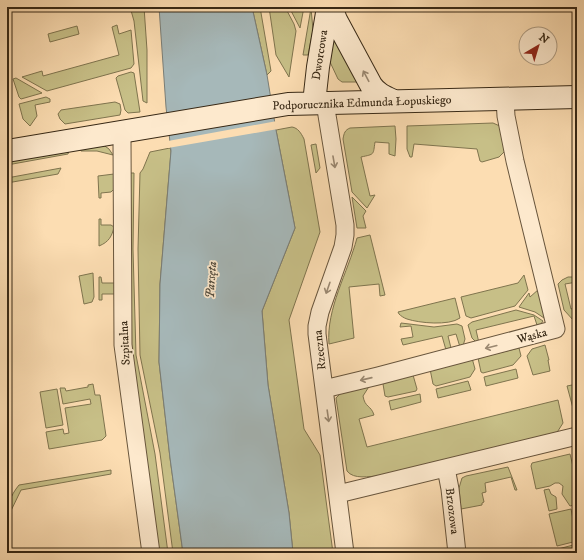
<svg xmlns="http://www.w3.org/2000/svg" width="584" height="560" font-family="'IM FELL DW Pica',serif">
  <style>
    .green { fill: #c7bf87; stroke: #7f744e }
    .water { fill: #a6b8b9; stroke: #7a7e77 }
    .pier { fill: #fcddb2 }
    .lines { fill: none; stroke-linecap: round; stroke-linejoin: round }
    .street-casing { stroke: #68553c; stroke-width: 19 }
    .secondary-casing { stroke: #372815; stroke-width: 24 }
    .street { stroke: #fde9cd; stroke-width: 17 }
    .secondary { stroke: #fde9cd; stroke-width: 22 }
    .oneway { stroke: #9a8871 }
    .labels { text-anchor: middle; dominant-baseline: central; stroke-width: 3.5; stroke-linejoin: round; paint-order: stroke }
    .street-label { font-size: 12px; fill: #372815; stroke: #fde9cd }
    .water-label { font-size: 13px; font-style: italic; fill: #534c3e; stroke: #fde9cd }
  </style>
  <rect width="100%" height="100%" fill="#fcddb2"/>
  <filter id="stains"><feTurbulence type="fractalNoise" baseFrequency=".005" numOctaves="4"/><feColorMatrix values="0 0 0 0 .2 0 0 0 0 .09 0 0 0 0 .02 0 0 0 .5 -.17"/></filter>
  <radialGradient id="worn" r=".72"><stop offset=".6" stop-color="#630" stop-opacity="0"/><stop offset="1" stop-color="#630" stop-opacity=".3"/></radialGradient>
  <path class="green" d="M130 7H144L147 50V103L143 101 134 21Z
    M252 7H260L271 71 267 75Z
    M269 7H285L294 24 296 31 289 77 276 55Z
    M289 7H304L300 28Z
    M311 8 313 30 308 55H303Z
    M117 25 119 34 131 30 134 64 131 68 47 91 22 77 42 71 43 76 119 55 112 27Z
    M77 26 79 34 50 42 48 34Z
    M334 36 357 82H342L338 79 330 62Z
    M131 72 134 73 140 112 128 113 125 110 116 78 118 76Z
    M16 78 42 93 21 99 19 97 13 79Z
    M46 97 50 99V102L35 105 37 116 30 126 23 119 19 104Z
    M115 102 120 104 121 110 120 115 65 124 60 119 58 114 61 110Z
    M493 123 502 127 507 149 499 157 482 162 480 161 477 149 414 144 412 157H410L407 149V126Z
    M395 126 396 139 395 156 389 154V143L375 142C373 155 375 154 361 157L370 196 375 195 367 208 352 192 343 139C344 133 345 130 350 128Z
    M292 127C298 128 301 133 304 139L320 232 289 320 304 429 320 455 333 553H293L289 513 268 385 262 311 295 228 276 130Z
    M102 144 109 149 113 155 97 151H81L79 147Z
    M316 144 320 168 316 173 311 145Z
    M170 148 171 151 160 284 159 362 170 458 183 553H173L160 453 140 355 138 249 140 173 143 169 150 152Z
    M69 151 68 154 7 165V159Z
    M61 168 58 174 7 183V178Z
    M130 173H134L133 249 136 355 155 454 168 553H159L131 344Z
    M114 174V189L111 192 101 193V198H99L98 176Z
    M352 197 366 211 363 216 366 228H357Z
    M99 219H101V225H111L114 227C112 236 109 242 99 246Z
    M370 235 385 295 380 296 379 284 349 287 354 338 329 344C326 309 348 272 357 238Z
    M93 273 94 297 92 302 84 304 79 276Z
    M524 275 528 290 515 306 471 318 466 316 461 297 518 283Z
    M99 277H101L102 283H115V294H102V300H99Z
    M568 277H573L577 279V282L565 284 571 309 577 307V321H574L564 310 558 284 562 280Z
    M539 289 545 315 544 318 535 312 519 307 529 293 530 297Z
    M455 298 460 318C449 326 419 323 407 319 404 318 401 316 399 314L398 312Z
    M516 310 534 315 543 321 538 328 534 316 476 330 479 343H477L472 338 468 325 472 322Z
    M401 323 434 327 457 324 462 326 465 339 463 346 460 347 456 334 448 336 451 348 446 350 442 336 403 345 401 339 413 337 411 326 400 327Z
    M545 345 549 360H548L550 371 533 375 527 356 532 349Z
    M519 348 521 356 513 365 483 373 481 372 478 358Z
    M472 358 475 369 470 377 436 386 433 384 430 369Z
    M516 369 518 378 486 386 484 377Z
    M413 375 417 389 416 391 388 397 385 396 383 384 384 381Z
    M468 381 471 390 438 398 436 389Z
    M93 384 95 395H100L106 436 102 440 49 449 46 432 63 429 64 434 69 433 65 408 91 404 90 399 63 404 60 388H65L66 391 88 387V385Z
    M577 384V423L567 386Z
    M370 385 363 396C365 408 371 405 374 415L359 419 367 447 558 400 563 423 556 434 380 476C369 476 354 480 347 471L336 398 341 393Z
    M57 389 63 425 46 428 40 392Z
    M420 394 421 402 391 410 389 401Z
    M570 454 577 483V504L570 506 562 494 563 486 559 483H555L550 486 536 489 531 466 532 463Z
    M508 467 517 490H515L511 477 485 483 486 492 482 493 484 502 482 503V505L461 509 459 488 462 478 466 476Z
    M111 470V474L21 490 7 519C7 506 10 496 19 485Z
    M549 489 551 494 556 497 557 509 549 511 544 490Z
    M571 509 577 541 557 546 549 514Z
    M577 544V553H559L558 549Z"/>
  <path class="water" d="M159 7H252L267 75 276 130 295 228 262 311 268 385 289 513 293 553H183L170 458 159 362 160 284 171 151 166 107Z"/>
  <path class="pier" d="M277 121 278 129 168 148V141Z"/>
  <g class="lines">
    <g class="street-casing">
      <path id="street" d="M325 103 345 225V235L343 247 320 312 317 326V334L345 553
        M121 132 122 139 123 345 151 553
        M324 389 378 376 556 329 515 161 506 116 505 99
        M446 468 450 489 457 553
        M338 494 577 436"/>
    </g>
    <g class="secondary-casing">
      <path id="secondary" d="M331 7 336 20 371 85C377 94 385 97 394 101
        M314 103 318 67 328 7
        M7 151 288 104 577 97"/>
    </g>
    <use href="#street" class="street"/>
    <use href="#secondary" class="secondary"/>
  </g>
  <defs><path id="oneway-shaft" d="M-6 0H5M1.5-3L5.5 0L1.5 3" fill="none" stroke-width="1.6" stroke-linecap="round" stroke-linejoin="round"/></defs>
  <g class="oneway">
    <use href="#oneway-shaft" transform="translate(366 76) rotate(-118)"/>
    <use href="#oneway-shaft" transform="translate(334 162) rotate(80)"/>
    <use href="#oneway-shaft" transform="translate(328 288) rotate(109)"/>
    <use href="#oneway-shaft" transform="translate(491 347) rotate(166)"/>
    <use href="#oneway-shaft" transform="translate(366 379) rotate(167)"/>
    <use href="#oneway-shaft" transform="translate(328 416) rotate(82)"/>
  </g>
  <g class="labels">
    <g class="street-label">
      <text transform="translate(320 55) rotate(-81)">Dworcowa</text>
      <text transform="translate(362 103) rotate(-2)">Podporucznika Edmunda Łopuskiego</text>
      <text transform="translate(532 336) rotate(-15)">Wąska</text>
      <text transform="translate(125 343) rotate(-93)">Szpitalna</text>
      <text transform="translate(320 350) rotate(-96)">Rzeczna</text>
      <text transform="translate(452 511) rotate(83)">Brzozowa</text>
    </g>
    <g class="water-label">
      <text transform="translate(211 280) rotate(-86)">Parsęta</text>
    </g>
  </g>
  <rect width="584" height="560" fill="none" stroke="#fcddb2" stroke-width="24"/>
  <rect x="8" y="8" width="568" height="544" fill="none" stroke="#372815" stroke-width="2"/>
  <rect x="12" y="12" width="560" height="536" fill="none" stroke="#372815"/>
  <g transform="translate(538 46) rotate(38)"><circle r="19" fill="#fde9cd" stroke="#ae9c83"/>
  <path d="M0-3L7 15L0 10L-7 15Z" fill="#8f2418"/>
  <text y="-6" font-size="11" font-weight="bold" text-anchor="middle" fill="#372815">N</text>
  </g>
  <rect width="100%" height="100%" filter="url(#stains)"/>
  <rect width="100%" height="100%" fill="url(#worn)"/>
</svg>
